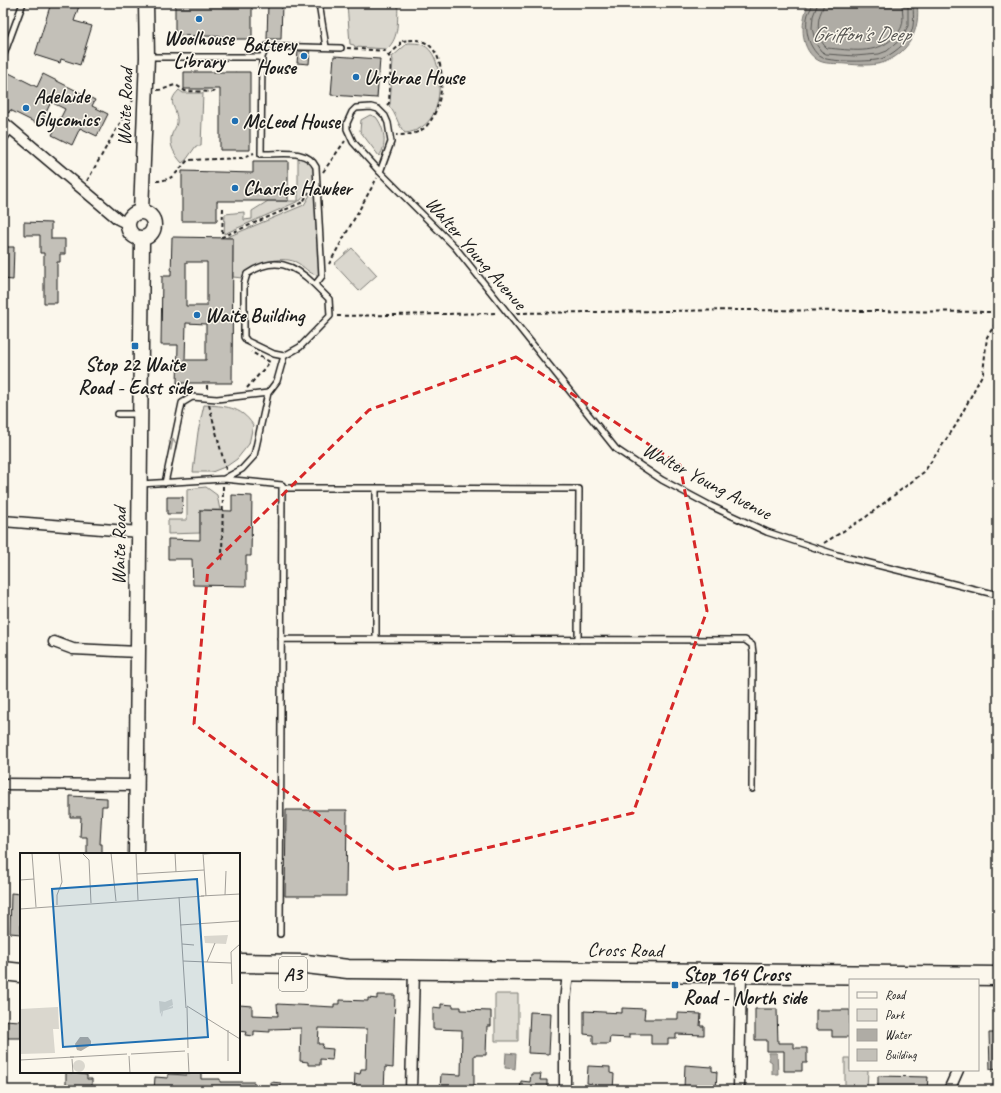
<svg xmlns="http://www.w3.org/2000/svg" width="1001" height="1093" font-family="Caveat,sans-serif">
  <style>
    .green { fill: #dad7ce; stroke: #7b7a75 }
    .water { fill: #afaca5; stroke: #74726e }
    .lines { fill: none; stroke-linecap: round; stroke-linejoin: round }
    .shore { stroke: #575653; stroke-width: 1 }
    .building { fill: #c3c0b8; stroke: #1c1c1c; fill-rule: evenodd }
    .lane-casing { stroke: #1c1c1c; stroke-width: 8 }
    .street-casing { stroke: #1c1c1c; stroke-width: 13 }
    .secondary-casing { stroke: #1c1c1c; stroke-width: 17 }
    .highway-casing { stroke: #1c1c1c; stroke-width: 21 }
    .path { stroke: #1c1c1c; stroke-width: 2; stroke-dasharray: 4 3; stroke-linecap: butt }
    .lane { stroke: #fbf7ec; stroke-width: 5 }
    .street { stroke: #fbf7ec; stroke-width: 10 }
    .secondary { stroke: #fbf7ec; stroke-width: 14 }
    .highway { stroke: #fbf7ec; stroke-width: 18 }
    .oneway { stroke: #97948e }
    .marked { fill: none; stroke: #d62828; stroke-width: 3; stroke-dasharray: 8 5; stroke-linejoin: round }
    .poi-dot { fill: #1f6fb2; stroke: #fbf7ec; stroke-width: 1.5 }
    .labels { text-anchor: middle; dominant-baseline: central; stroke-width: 3; stroke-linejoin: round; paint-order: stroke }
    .shield { fill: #fbf7ec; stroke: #5f5e5a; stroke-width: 1 }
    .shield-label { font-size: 19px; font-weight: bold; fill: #1c1c1c }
    .poi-label { font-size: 20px; font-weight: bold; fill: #1c1c1c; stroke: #fbf7ec; text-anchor: start }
    .street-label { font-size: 20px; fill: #1c1c1c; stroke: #fbf7ec }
    .water-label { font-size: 21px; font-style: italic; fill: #575653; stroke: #fbf7ec }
    .inset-road { fill: none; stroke: #a29f99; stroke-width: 1 }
    .view { fill: #1f6fb2; fill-opacity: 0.15; stroke: #1f6fb2; stroke-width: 2 }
    .inset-edge { fill: none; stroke: #1c1c1c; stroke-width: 2 }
  </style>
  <rect width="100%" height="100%" fill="#fbf7ec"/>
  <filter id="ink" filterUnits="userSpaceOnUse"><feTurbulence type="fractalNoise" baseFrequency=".025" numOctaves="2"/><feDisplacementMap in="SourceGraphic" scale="8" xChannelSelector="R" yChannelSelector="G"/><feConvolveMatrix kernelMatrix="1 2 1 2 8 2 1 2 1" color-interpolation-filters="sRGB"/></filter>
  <g filter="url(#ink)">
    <path class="green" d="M347 3H398C397 20 400 37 387 49L355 47 354 45 350 44Z
      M408 43C413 43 419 43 423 45 443 54 442 97 434 113 428 125 417 132 405 133 397 124 397 115 389 106L390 104 393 60 392 57Z
      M179 90 183 93H203L201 146H196L186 160 182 163C175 155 168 145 172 134 174 129 178 125 177 119 176 105 166 103 179 90Z
      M370 115 376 117C384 127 388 145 379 156L360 131 361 120Z
      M298 158C311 159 313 166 316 177L301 200 224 234 225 214 244 212V220L252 219V211L268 201H298Z
      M316 185 320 272 317 275C309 274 304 266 296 262 278 255 255 264 242 278L233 277V238H225L304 205Z
      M352 248 377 275 359 291 334 264Z
      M204 405C224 406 241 406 253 425L249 444 237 459 227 466 212 472H193L198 432Z
      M206 487 217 495 220 510H200V533L168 534V520H187V489Z
      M495 994H518V1041H495Z
      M845 1058H850V1070H868L867 1090H845Z"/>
    <path class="water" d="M809 3H917C921 29 909 54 882 63 871 66 858 65 846 64 836 63 824 65 816 59 799 47 801 19 809 3Z
      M506 1053 516 1054 515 1069 505 1068Z
      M769 1053H777L778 1074H772V1062L769 1060Z"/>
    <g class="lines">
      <path class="shore" d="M813 3C812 7 810 10 808 14 805 24 807 39 812 47 815 52 818 56 823 58 833 62 871 62 881 59 892 55 906 44 911 33 915 24 913 13 913 3
        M818 3 813 16 812 28 816 44 821 51 826 54 855 56 879 54 887 51 901 39 908 26V3
        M824 3C823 9 820 13 819 18 817 28 819 42 827 48 850 50 876 55 893 38 897 34 901 30 902 25 904 18 902 10 902 3"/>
    </g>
    <path class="building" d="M51 3H80L74 21 92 26 80 65 61 59 60 63 35 55Z
      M175 3H252V39H235V37L175 35Z
      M268 3H282L281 39H267Z
      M298 51H310L309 64 297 63Z
      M334 56 380 59 377 98 331 95Z
      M7 72 37 87 43 74 95 100 92 106 108 114 97 136 80 128 72 145 52 135 65 109 51 102 40 125 10 110 9 113 3 110V81Z
      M184 72H250V150H220V89H184Z
      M253 161H288V201H217V221H182V171L253 173Z
      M24 222 51 223V239H65V254H60V262H57V303H44V253H40V235H24Z
      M172 237 233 238 232 383H177L178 345H161L162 276H171ZM186 262H207V306H186ZM186 323 206 324V360H185Z
      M3 247H14L13 280 3 279Z
      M232 495 252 496 251 556H246V586L193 585 192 559H168V539L200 540V510L232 511Z
      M167 497H183L182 514H167Z
      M70 796 107 798V806H102L100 844H102V854H87V837H80L81 817H70Z
      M286 810H347L346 896H285Z
      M11 893 21 894V934L10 933Z
      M377 995H395L393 1068 385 1067 384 1090H354L355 1073 360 1074 361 1069H366L367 1029 319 1028 318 1044H323L322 1048 333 1049 332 1060 320 1059V1065H308V1062L300 1061 301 1028 270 1029V1032L254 1031V1036L245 1035 246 1032 239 1031V1005L252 1006V1015L278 1016 277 1004 334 1007V1004H340V1000L368 1001V998L377 999Z
      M441 1004 453 1005V1007H461V1010L491 1011V1026H487L486 1055H474V1090H440L441 1074 461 1075 462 1030 433 1029V1007L441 1008Z
      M622 1008 645 1009 644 1019H678V1013L701 1014 700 1026H704V1035L676 1034V1038H668V1044H651V1034H629V1038L610 1037 609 1044H593V1035L584 1034V1011L622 1013Z
      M755 1009H777L778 1043H794V1048H807V1063H802V1071H784V1051H767V1040H755Z
      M816 1010H850V1037H832V1030H816Z
      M530 1012 551 1013 549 1054 528 1053Z
      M3 1020 21 1021V1038H3Z
      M989 1033H998V1068L990 1069Z
      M685 1065 712 1067V1071L717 1072 716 1090 684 1088Z
      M588 1066 610 1067V1073L614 1074 613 1090H592V1084L587 1083Z
      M66 1072 87 1075V1079H92V1090H66Z
      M187 1073H201V1079H220V1082H254V1090H154L155 1077 168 1078V1074L187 1075Z
      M531 1074H541L540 1080H547V1090H520L521 1081 530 1082Z
      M878 1076 928 1077 927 1090H878Z
      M271 1082 281 1083V1090H271Z"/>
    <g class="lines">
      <g class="lane-casing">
        <path id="lane" d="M319 3 326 47
          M3 57 23 3
          M147 57H262
          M3 141 11 129
          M380 172 391 142 388 123 385 116 378 109 371 107 356 108 352 112 347 123V129L353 142 380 172 455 247 616 449 662 480 711 506 767 532 837 555 998 595
          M315 285C294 264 274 256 247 274L244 284V337L247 341 274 354 284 356 300 347 330 316 329 299 315 285 322 276 316 167C307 148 279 155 261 154L262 57 267 46 341 48
          M118 414H139
          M224 479 282 485 280 934
          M165 483 182 403 192 397 217 399 268 393
          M140 484 224 479 242 469 254 456 268 393 277 381 284 356
          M282 488H376
          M281 639 745 640 752 645 753 653 752 789
          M376 639V488L579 489 578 640"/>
      </g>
      <g class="street-casing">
        <path id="street" d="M3 122 118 219 128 224
          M3 521 139 532
          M54 642 73 649 138 652
          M3 784 137 785
          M411 1090 414 970
          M565 1090V1002L568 972
          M739 1090 741 973
          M949 1090 958 1070"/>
      </g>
      <g class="secondary-casing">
        <path id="secondary" d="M128 225a13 13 0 1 1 26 0a13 13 0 1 1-26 0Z
          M141 212 147 57 146 3
          M136 854 142 239"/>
      </g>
      <g class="highway-casing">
        <path id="highway" d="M239 963 306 964 348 969 998 976
          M3 971 21 973"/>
      </g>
      <path class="path" d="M347 48 385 51 391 59 389 103 386 106
        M389 55 400 45V41C409 41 416 38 424 42 451 54 444 114 423 129 414 135 406 135 396 135
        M157 90C165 90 169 86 176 85L185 91 215 92
        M323 172 345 141
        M87 181 133 100
        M156 181C175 180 176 172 188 160L242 158 254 153
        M223 208 222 237 303 202 309 192
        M329 264 377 178
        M517 313 743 310 998 312
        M337 316 498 313
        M207 385V392
        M247 388 270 362 251 352
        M209 405 226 470
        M824 543 866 517 924 472 956 425 983 373 987 337 998 320
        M222 560 223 486"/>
      <use href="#lane" class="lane"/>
      <use href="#street" class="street"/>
      <use href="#secondary" class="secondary"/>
      <use href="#highway" class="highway"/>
    </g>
    <defs><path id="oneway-shaft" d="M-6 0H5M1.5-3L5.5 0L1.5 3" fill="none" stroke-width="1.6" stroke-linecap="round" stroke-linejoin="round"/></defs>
    <use class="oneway" href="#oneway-shaft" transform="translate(172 444) rotate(-79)"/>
  </g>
  <path class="marked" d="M516 357 680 465 707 611 633 813 394 870 194 724 208 568 369 410Z"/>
  <g class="poi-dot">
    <circle cx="199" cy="19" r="4"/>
    <circle cx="304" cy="56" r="4"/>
    <circle cx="356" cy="77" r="4"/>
    <circle cx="26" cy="108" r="4"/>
    <circle cx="235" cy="121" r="4"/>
    <circle cx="235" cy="188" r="4"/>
    <circle cx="197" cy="315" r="4"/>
    <rect x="131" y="342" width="8" height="8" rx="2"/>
    <rect x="671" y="981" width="8" height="8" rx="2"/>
  </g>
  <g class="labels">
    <rect class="shield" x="279" y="957" width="28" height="34" rx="3"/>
    <g class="shield-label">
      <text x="293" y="974">A3</text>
    </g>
    <g class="poi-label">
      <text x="199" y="38" text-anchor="middle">Woolhouse<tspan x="199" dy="23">Library</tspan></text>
      <text x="296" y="44" text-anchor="end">Battery<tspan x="296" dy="23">House</tspan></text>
      <text x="364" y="77">Urrbrae House</text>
      <text x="34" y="96">Adelaide<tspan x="34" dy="23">Glycomics</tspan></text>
      <text x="243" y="121">McLeod House</text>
      <text x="243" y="188">Charles Hawker</text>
      <text x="205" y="315">Waite Building</text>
      <text x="135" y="364" text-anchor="middle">Stop 22 Waite<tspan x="135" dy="23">Road - East side</tspan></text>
      <text x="683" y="974">Stop 164 Cross<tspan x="683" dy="23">Road - North side</tspan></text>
    </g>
    <g class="street-label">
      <text transform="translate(125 107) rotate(-88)">Waite Road</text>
      <text transform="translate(476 253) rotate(49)">Walter Young Avenue</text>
      <text transform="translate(707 481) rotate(28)">Walter Young Avenue</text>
      <text transform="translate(119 546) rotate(-89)">Waite Road</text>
      <text transform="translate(625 950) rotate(1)">Cross Road</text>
    </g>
    <g class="water-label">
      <text x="861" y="34">Griffon's Deep</text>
    </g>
  </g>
  <g transform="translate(20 853)">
    <rect width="220" height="220" fill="#fbf7ec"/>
    <path d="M208 82 206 91 185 90 184 83ZM152 146 153 152 147 155 153 153V155L143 158 142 164 141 162 142 158 145 157 142 158 140 161 139 148 145 149ZM38 154 39 176H33L35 200 0 201V156ZM53 213a6 6 0 1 1 12 0a6 6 0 1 1-12 0Z" fill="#dad7ce"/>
    <path d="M60 184H68L71 188V192L61 198 57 197 55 191Z" fill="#afaca5"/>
    <path class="inset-road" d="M12 0 16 54M62 0 69 7 71 50M91 0 96 48M116 0 118 47M155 0 156 19M183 0 186 43M184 1 198 0M117 21 184 17M0 27 14 26M205 42 206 18M181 43 220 41M159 44 166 155M37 52V42L42 29 39 0M0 56 184 43M160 72 220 68M162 91 174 92M163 108 211 110M187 109 195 90M212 131 211 99 220 91M167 153 220 186M167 154 168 195M208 177V208M168 200 169 220M111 201 165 198M109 203 110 220M54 204 107 201M52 206 53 220M0 207 54 204H50"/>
    <path class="view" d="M177 26 188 184 43 194 32 36Z"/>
    <rect width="220" height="220" class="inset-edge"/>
  </g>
  <rect width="1001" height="1093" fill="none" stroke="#fbf7ec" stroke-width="16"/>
  <rect x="8" y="8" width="985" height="1077" fill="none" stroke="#1c1c1c" stroke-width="1.5" filter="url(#ink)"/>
  <rect x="849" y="979" width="130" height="92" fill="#fbf7ec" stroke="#a29f99"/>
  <rect x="857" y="992" width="20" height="6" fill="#fbf7ec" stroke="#a29f99"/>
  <text x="885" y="999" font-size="12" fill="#1c1c1c">Road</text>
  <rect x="857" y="1009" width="20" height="12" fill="#dad7ce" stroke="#a29f99"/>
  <text x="885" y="1019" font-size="12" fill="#1c1c1c">Park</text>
  <rect x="857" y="1029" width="20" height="12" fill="#afaca5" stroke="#a29f99"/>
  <text x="885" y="1039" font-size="12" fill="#1c1c1c">Water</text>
  <rect x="857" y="1049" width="20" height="12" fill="#c3c0b8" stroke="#a29f99"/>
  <text x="885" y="1059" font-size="12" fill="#1c1c1c">Building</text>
</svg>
